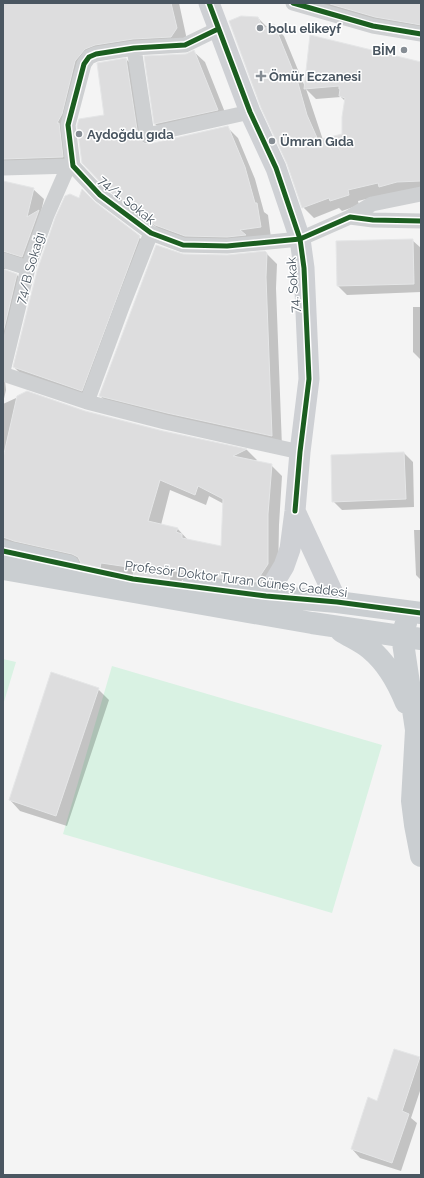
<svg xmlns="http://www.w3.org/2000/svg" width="424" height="1178" font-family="Raleway,sans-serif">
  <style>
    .green { fill: #d9f2e3 }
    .shadow { fill: #0003; fill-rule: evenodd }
    .building { fill: #ddddde; stroke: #e5e6e7; fill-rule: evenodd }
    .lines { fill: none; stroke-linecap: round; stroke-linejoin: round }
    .street { stroke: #ced0d2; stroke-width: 15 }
    .secondary { stroke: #ced0d4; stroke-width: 21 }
    .primary { stroke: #caced1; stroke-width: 22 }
    .cycleway-casing { stroke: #fff; stroke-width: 8 }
    .cycleway { stroke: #1b5e20; stroke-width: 5 }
    .poi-dot { fill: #868d94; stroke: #fff; stroke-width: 1.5 }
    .labels { text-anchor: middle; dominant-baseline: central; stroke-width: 3; stroke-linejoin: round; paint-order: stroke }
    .poi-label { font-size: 13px; font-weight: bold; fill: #4a5661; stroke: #fff; text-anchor: start }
    .street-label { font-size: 13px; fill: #4a5661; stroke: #fff }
  </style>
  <rect width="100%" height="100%" fill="#f4f4f4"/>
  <path class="green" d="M3 659 16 662 3 705Z
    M112 666 382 745 332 913 63 834Z"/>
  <path class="shadow" d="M3 3H179L187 40 92 62 72 125 73 168 3 173Z
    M292 3H421V33Z
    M258 18 268 28 273 25 284 36 305 87 421 63V192L387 194 358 201 359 205 342 211 339 208 314 218 303 207ZM306 89 316 99 341 97 345 101 343 135 323 140Z
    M194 52 205 62 228 120 166 134 155 124Z
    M126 59 137 70 148 145 227 127 238 138 255 179 264 212 268 215 271 238 238 247 167 235 118 199 107 188 106 115Z
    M3 182 33 189 44 199 41 212 33 267 8 264 5 269V270L17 275 28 286 5 380 6 390 3 403Z
    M96 205 139 237 150 248 92 401 25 378 14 367Z
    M412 240 421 248V292L347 295 338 286Z
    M265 252 277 264 276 288 282 447 111 406 100 396 183 255 227 256Z
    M413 307H421V360L413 352Z
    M27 393 84 412 163 432 247 450 257 460 254 462 271 465 282 476 279 525 278 575 267 592 202 585 182 580 179 591 145 586 137 577 112 573 111 578 93 574 83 564 25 551 3 543V404ZM170 490 206 505 209 496 224 504 222 547 188 540 177 528 161 525Z
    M404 453 413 462 414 507 342 510 333 501Z
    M414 530H421V580L416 575Z
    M98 689 109 700 67 826 20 811 10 800Z
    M419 1058 421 1060V1088L411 1118 417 1123 401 1171 360 1158 352 1149 378 1102Z"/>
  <path class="building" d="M3 3H171L177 28 171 37 133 39 95 45 85 49 75 61 62 114 57 123H59L63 157 3 159Z
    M331 3H421V25L375 17 330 4Z
    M241 16 258 17 263 29 274 24 298 83 307 115 318 140 342 134V117L345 98 339 96 340 89H339V86L304 89 310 35 421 62V181L397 182 379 187 378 183 348 190 349 195 330 201 329 198 302 208 287 164 261 108 229 21Z
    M194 50 218 110 154 124 144 56 186 54Z
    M126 58 138 136 140 140 144 143 149 144 228 126 245 167 255 203H257L261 227 240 230 246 235 227 237 185 236 155 225 106 188 82 163 77 126 79 119 104 115 97 63Z
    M3 181 34 188 27 217 39 210 22 257 3 251Z
    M82 189 95 202 140 236 82 391 13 367 37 271 55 218 65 196 70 194 79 198Z
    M413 239 414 284 337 286 336 241Z
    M156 245 183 254 227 255 265 251 267 253 266 277 272 436 167 413 99 396Z
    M3 269 17 274 3 333Z
    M27 391 85 411 163 431 247 449 233 456 272 464 268 514V564L256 582 191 575 172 570 169 581 133 575 135 568 101 563 100 568 81 563 78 557 72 554 14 541 3 537V458L17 396ZM160 480 195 495 198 486 223 499 221 546 182 538V534L176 532 178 528 148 521Z
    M404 452 406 499 332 502 331 455Z
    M51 672 99 688 56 816 9 800Z
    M394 1049 420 1057 402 1111 409 1114 392 1163 351 1149 368 1097 377 1101Z"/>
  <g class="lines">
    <path class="street" d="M293 3 373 26 421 34
      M218 29 185 45 134 48 96 54 89 57 84 64 68 125 73 166 100 195 151 233 183 245 227 246 300 239 350 217 373 220 421 221
      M134 48 147 135 250 112
      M3 168 73 166
      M350 217 372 204 421 194
      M3 260 28 268
      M3 371 28 268 47 215 68 167
      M3 374 87 402 165 422 300 452
      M87 402 122 307 151 233"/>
    <path class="secondary" d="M209 3 250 112 276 168 300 239 304 268 309 379 300 452 295 511 290 549 284 566 266 596 253 604
      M295 511 337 602"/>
    <path class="primary" d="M3 551 69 566
      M3 569 312 623 421 639
      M192 587 266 596 337 602 421 613
      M406 623 402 636 416 730 412 801 415 825 421 856
      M341 631C350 637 362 642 370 649 387 663 398 683 406 703"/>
    <g class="cycleway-casing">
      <path id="cycleway" d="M209 3 250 112 276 168 300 239 304 268 309 379 300 452 295 511
        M293 3 373 26 421 34
        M218 29 185 45 134 48 96 54 89 57 84 64 68 125 73 166 100 195 151 233 183 245 227 246 300 239 350 217 373 220 421 221
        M3 551 133 579 266 596 337 602 421 613"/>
    </g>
    <use href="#cycleway" class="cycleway"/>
  </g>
  <g class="poi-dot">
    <circle cx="260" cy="28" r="4"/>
    <circle cx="404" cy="50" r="4"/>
    <path d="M259 70h4v4h4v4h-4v4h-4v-4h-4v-4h4z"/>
    <circle cx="79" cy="134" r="4"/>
    <circle cx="272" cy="141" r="4"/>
  </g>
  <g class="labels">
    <g class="poi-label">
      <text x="268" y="28">bolu elikeyf</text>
      <text x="396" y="50" text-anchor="end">BİM</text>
      <text x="269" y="76">Ömür Eczanesi</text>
      <text x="87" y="134">Aydoğdu gıda</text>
      <text x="280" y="141">Ümran Gıda</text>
    </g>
    <g class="street-label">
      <text transform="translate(127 200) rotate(39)">74/1. Sokak</text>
      <text transform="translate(30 268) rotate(-74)">74/B Sokağı</text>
      <text transform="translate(293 285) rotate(-94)">74. Sokak</text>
      <text transform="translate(236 579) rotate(7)">Profesör Doktor Turan Güneş Caddesi</text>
    </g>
  </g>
  <rect width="424" height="1178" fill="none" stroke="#4a5661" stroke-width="8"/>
</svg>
